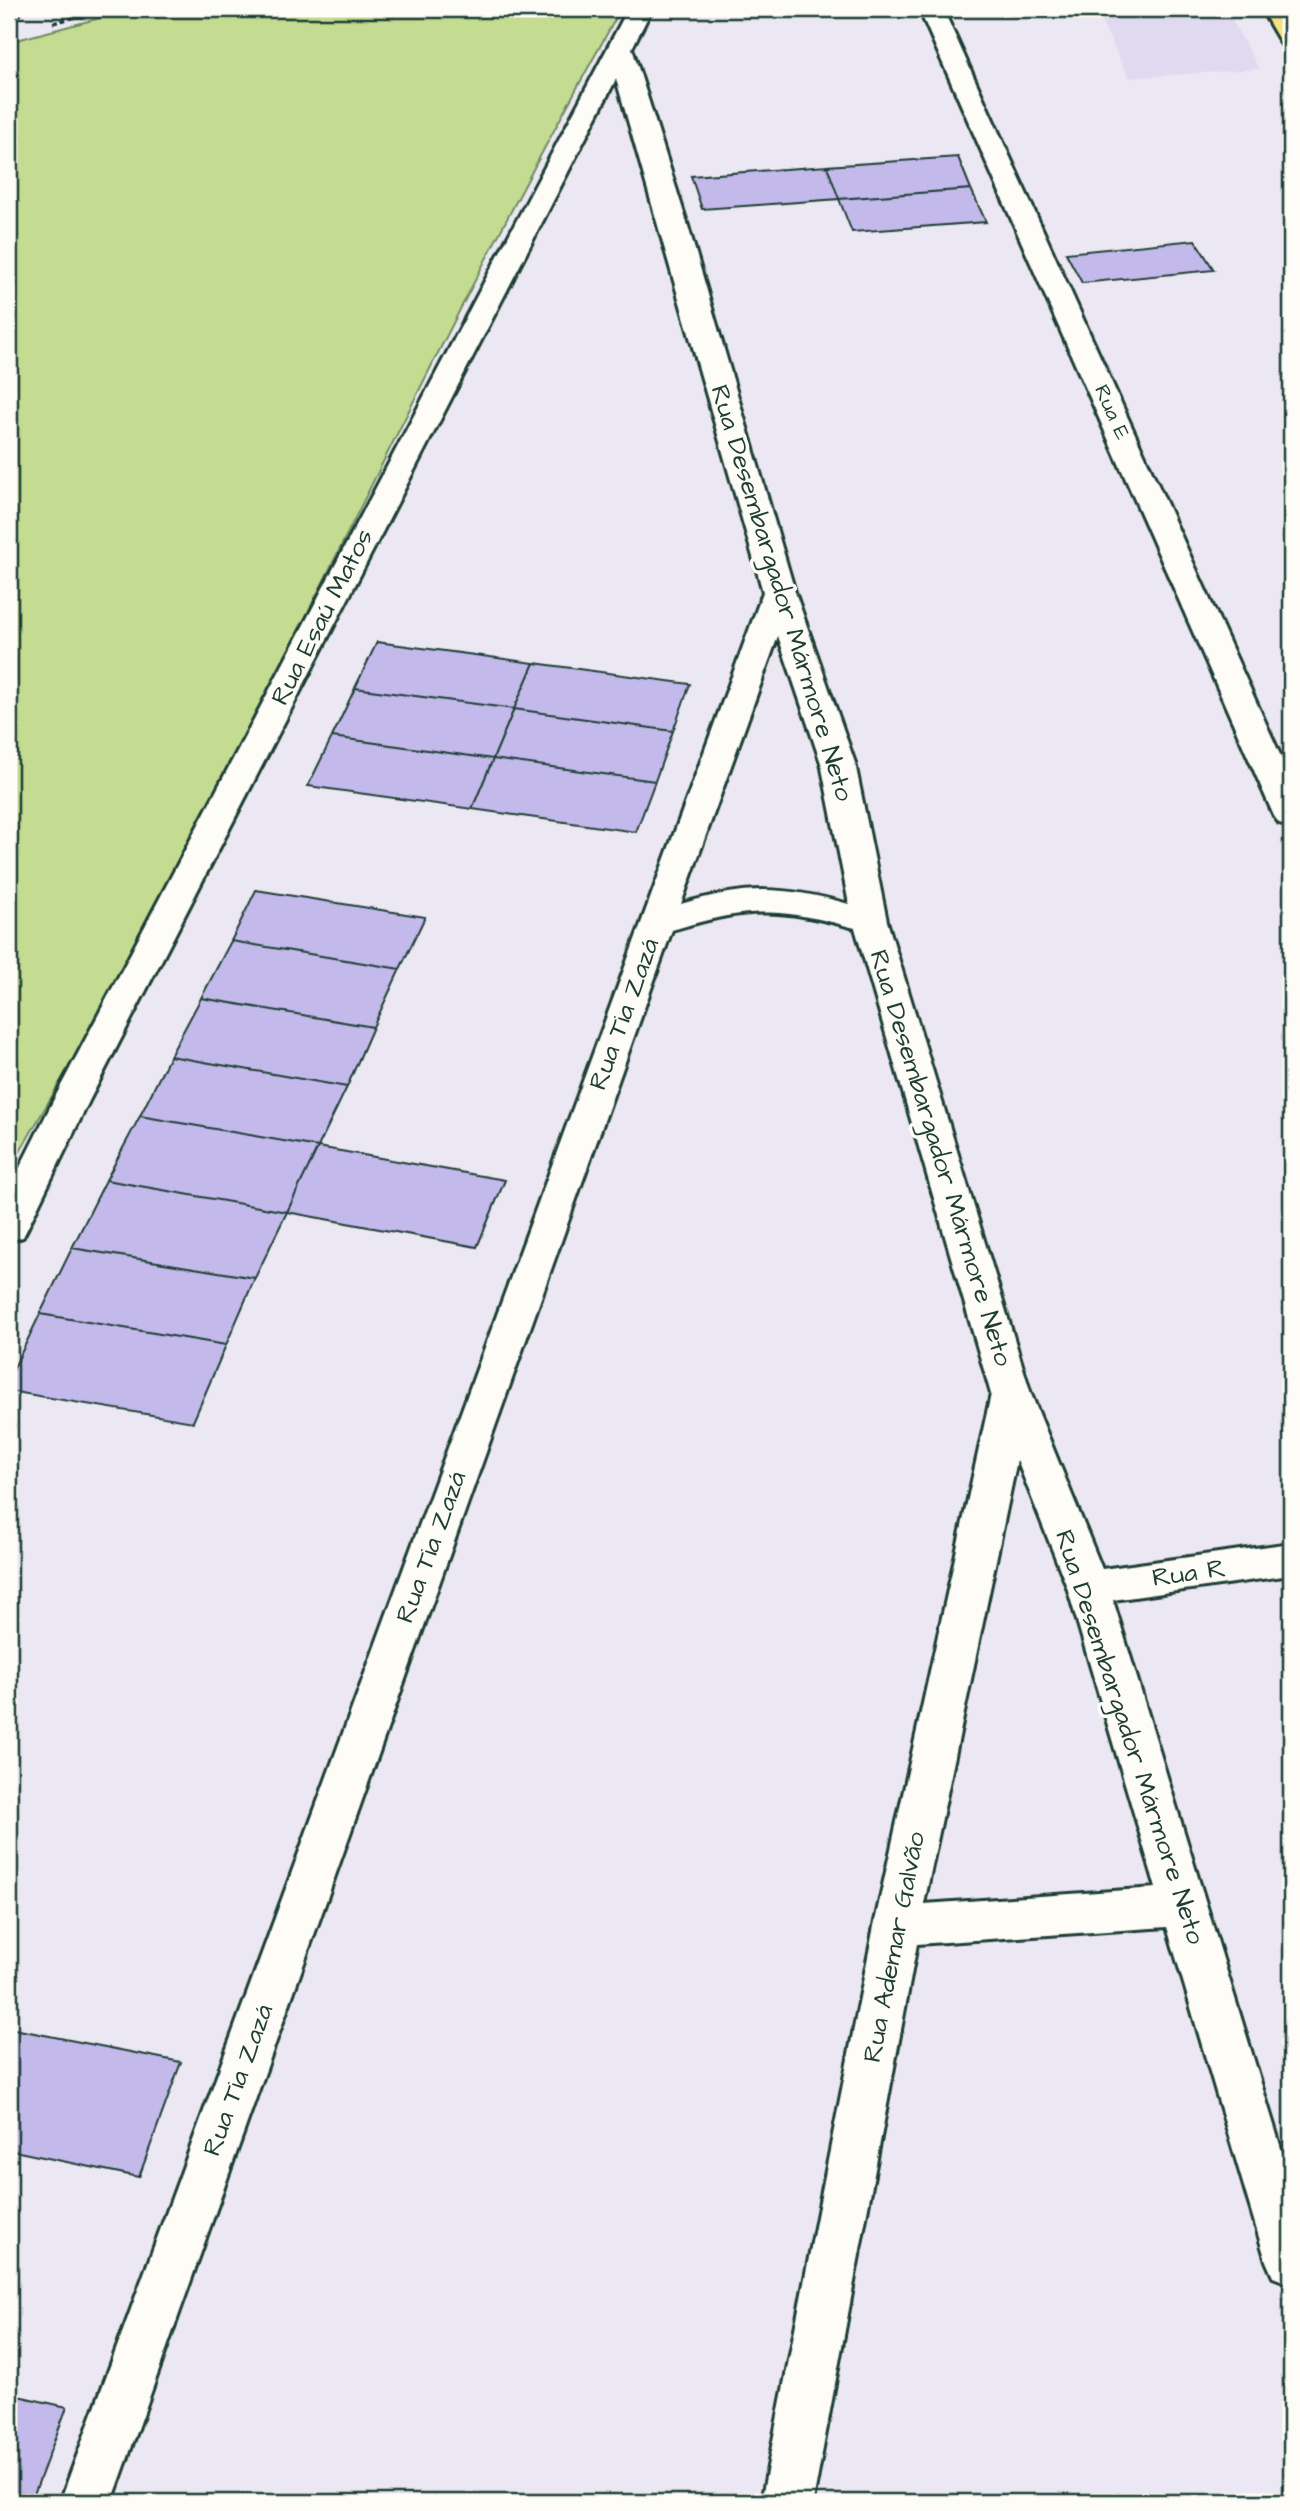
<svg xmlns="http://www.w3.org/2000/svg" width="1300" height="2511" font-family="'Architects Daughter',sans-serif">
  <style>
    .built { fill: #e0daf1 }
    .green { fill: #c3dc92; stroke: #718c63; stroke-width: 2 }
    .building { fill: #c3baeb; stroke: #1f3d34; stroke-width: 2 }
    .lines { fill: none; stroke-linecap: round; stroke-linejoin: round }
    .minor-casing { stroke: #1f3d34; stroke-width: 6 }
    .major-casing { stroke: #1f3d34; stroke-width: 6 }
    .path { stroke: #1f3d34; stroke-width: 3.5; stroke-dasharray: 5 3.5; stroke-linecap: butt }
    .minor { fill: #fdfcf7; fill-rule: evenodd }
    .major { fill: #f6e281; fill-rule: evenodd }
    .labels { text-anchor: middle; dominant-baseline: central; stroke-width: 7; stroke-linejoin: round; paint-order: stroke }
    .far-street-label { font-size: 21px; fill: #1f3d34; stroke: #fdfcf7 }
    .street-label { font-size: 26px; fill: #1f3d34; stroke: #fdfcf7 }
  </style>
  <rect width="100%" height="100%" fill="#ece8f3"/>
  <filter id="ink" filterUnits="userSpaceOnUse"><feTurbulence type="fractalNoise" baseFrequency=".0143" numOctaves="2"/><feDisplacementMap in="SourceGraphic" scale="14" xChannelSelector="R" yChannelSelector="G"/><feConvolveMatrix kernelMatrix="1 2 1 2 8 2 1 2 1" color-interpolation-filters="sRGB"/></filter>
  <g filter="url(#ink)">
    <path class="built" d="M1095 9H1226L1259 69 1129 78Z"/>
    <path class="green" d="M134 9H621C456 300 317 604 161 901 113 992 60 1081 9 1171V42Z"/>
    <path class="building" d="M958 157 971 189 839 199 827 166Z
      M827 166 839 199 702 209 691 176Z
      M971 189 986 222 852 232 839 199Z
      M1195 240 1214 270 1082 283 1066 253Z
      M377 642 534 663 514 709 355 688Z
      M534 663 690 684 673 731 514 709Z
      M355 688 514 709 493 759 332 737Z
      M514 709 673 731 655 781 493 759Z
      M332 737 493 759 472 809 308 786Z
      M493 759 655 781 636 832 472 809Z
      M256 890 425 917 400 969 231 941Z
      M231 941 400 969 373 1027 201 998Z
      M201 998 373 1027 347 1087 170 1056Z
      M170 1056 347 1087 318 1147 140 1116Z
      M140 1116 318 1147 287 1212 106 1180Z
      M318 1147 505 1180 477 1247 287 1212Z
      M106 1180 287 1212 255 1278 72 1248Z
      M72 1248 255 1278 226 1345 40 1314Z
      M40 1314 226 1345 193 1422 9 1391V1378Z
      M9 2028 181 2062 139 2177 9 2150Z
      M9 2394 67 2407 31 2502H9Z"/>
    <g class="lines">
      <g class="minor-casing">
        <path id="minor" d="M628 9H652L632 48 688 226 795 592 855 763 887 921 1031 1394 1102 1569 1291 1543V1575L1113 1600 1291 2181V2284L1273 2277 1266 2261 1167 1927 917 1944 813 2502H761L874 1926 991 1394 855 928C777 907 748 907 672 930L112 2502H60L763 592 616 79 90 1099 28 1227 23 1237 9 1241V1189L54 1099ZM778 636 821 763 849 904C783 886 747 885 681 904ZM1017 1460 1067 1587 1156 1888 924 1904Z
          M919 9H943L1291 779V827L1279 823 1274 816Z"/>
      </g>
      <g class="major-casing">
        <path id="major" d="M9 9H22L19 14 9 16Z
          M1261 9H1285L1291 19V47L1282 45Z"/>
      </g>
      <path class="path" d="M53 23 106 9"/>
      <use href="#minor" class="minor"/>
      <use href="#major" class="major"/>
    </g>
  </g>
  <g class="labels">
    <g class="far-street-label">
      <text transform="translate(1112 412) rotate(66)">Rua E</text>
    </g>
    <g class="street-label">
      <text transform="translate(782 593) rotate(73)">Rua Desembargador Mármore Neto</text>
      <text transform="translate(322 617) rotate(-63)">Rua Esaú Matos</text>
      <text transform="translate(624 1014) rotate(-70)">Rua Tia Zazá</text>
      <text transform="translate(941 1158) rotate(73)">Rua Desembargador Mármore Neto</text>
      <text transform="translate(431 1547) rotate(-70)">Rua Tia Zazá</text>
      <text transform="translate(1189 1573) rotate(-8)">Rua R</text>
      <text transform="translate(1130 1737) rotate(72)">Rua Desembargador Mármore Neto</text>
      <text transform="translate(894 1947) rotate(-79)">Rua Ademar Galvão</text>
      <text transform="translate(238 2080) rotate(-70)">Rua Tia Zazá</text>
    </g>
  </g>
  <rect width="1300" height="2511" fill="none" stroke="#fdfcf7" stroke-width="35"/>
  <rect x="18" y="18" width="1265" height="2476" fill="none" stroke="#1f3d34" stroke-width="2.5" filter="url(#ink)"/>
</svg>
